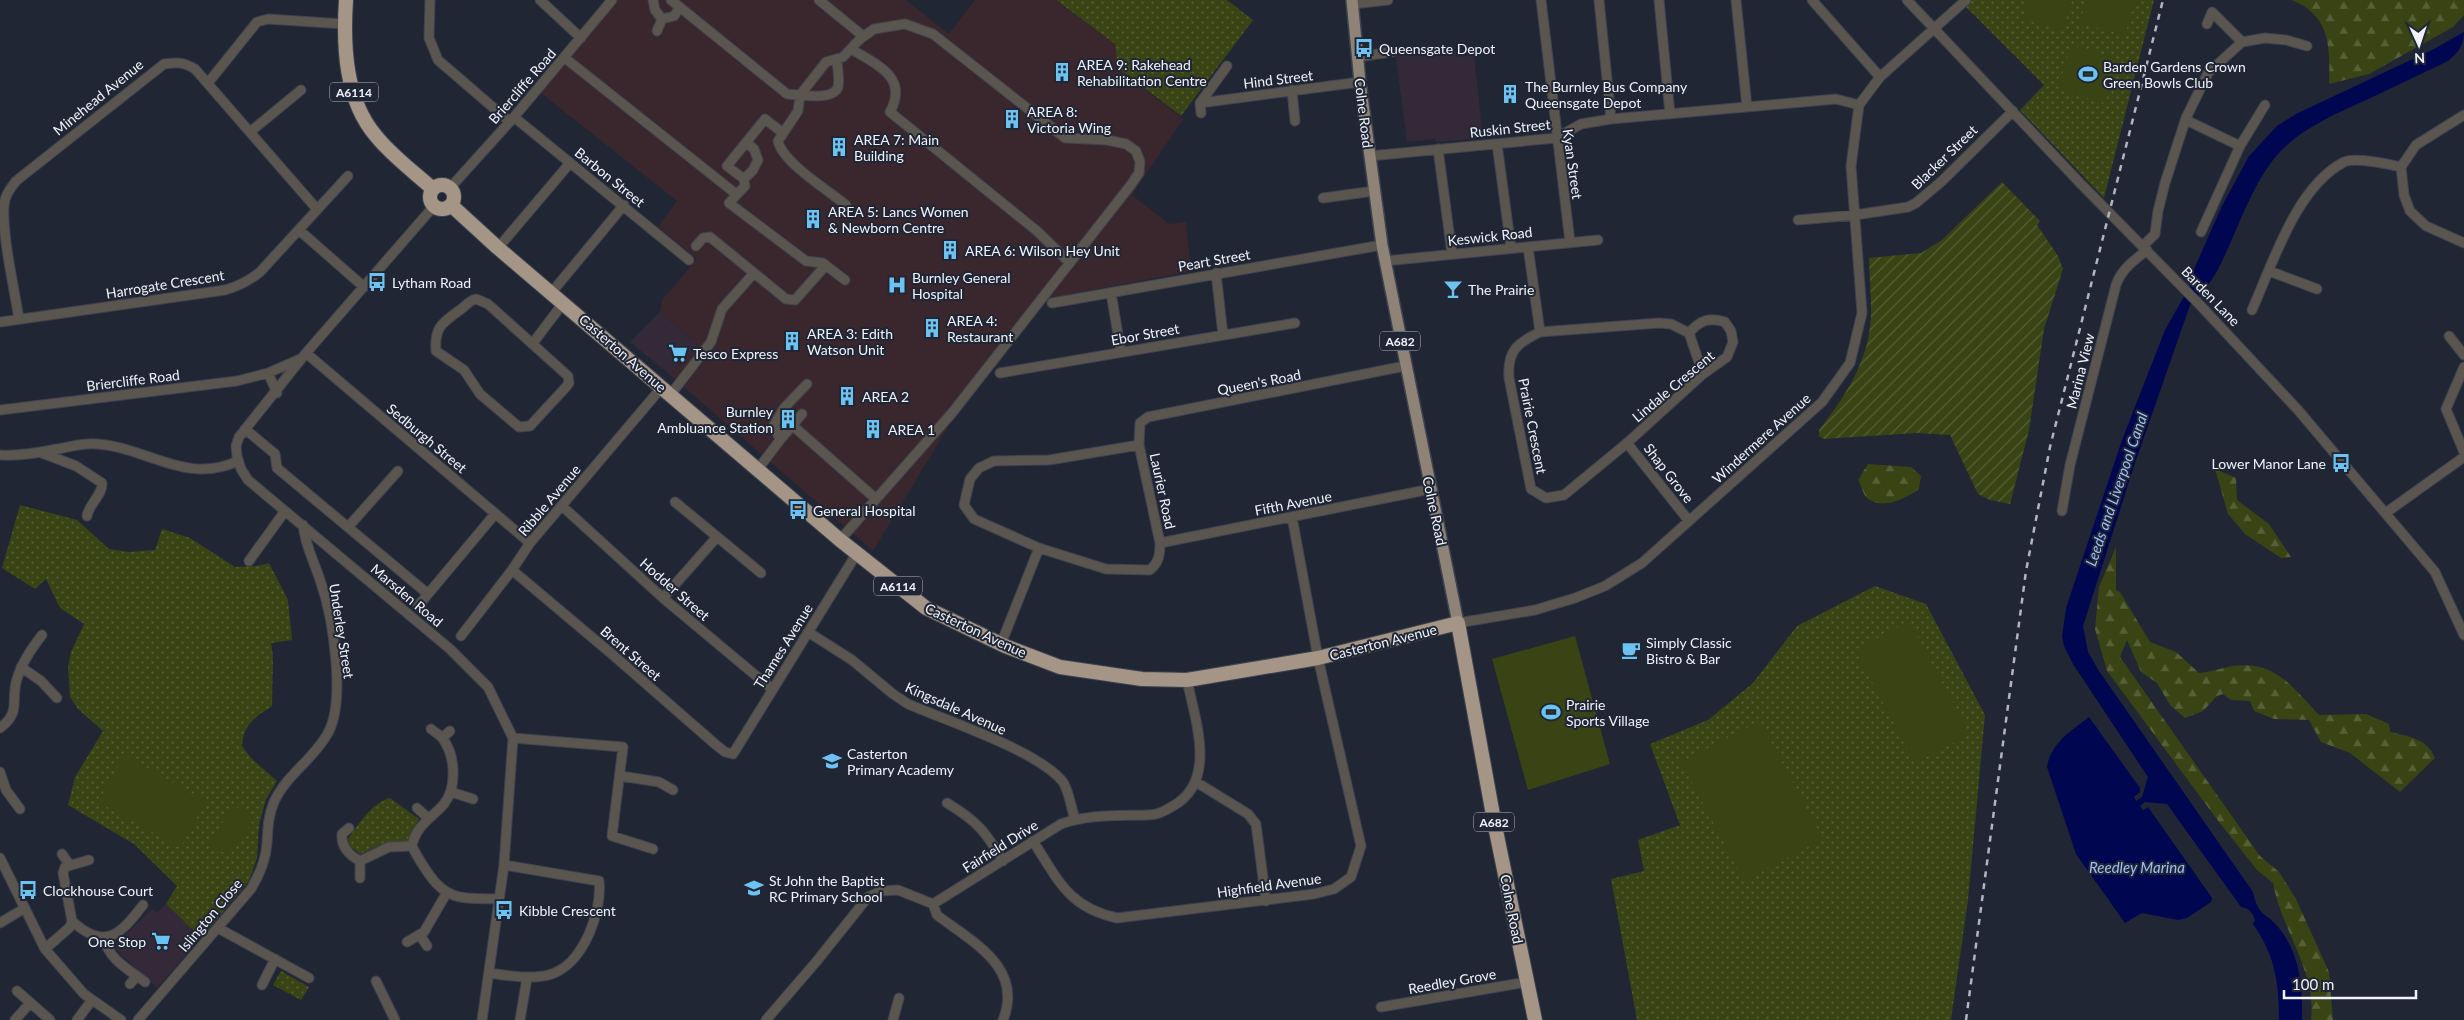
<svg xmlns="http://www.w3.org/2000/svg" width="2464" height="1020" font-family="Lato,sans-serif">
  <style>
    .commercial { fill: #332938 }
    .medical { fill: #3a272d }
    .forest { fill: url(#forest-firs) }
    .park { fill: url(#park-dots) }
    .garden { fill: url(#garden-furrows) }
    .pitch { fill: #3a4314 }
    .water { fill: #00064f }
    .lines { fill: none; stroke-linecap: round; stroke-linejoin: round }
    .minor-casing { stroke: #3e4350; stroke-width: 11 }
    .major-casing { stroke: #3e4350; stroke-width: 14 }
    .highway-casing { stroke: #3e4350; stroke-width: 16 }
    .minor { stroke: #5b554f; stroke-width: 9 }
    .major { stroke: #8f8377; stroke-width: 11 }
    .highway { stroke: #a49586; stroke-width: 14 }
    .rail { stroke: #b1b5c0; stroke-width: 2.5; stroke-dasharray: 6 6; stroke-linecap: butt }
    .labels { text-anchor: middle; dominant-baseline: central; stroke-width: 4; stroke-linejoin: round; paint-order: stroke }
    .shield { fill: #212634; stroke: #b1b6c1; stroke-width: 1 }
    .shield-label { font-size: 12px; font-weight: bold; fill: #eff3fd }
    .poi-label { font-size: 14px; fill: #eff3fd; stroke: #212634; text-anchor: start }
    .street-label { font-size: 14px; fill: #eff3fd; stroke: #212634 }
    .water-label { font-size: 15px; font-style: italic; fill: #9fbefc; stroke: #212634 }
  </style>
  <defs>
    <pattern id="forest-firs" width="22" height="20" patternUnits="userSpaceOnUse" patternTransform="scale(1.25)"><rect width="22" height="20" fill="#3a4314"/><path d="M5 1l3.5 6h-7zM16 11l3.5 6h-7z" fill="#575f37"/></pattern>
    <pattern id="park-dots" width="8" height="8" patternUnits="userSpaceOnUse" patternTransform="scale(1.25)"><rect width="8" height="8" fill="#3a4314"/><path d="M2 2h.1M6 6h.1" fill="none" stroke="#575f37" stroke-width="1.8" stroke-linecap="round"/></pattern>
    <pattern id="garden-furrows" width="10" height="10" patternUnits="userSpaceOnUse" patternTransform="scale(1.25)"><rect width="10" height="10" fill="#3a4314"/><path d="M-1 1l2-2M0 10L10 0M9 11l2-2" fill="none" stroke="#575f37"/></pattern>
  </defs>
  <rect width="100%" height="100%" fill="#212634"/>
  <path class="commercial" d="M1417 48 1418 56 1456 51 1457 57 1474 55 1483 138 1436 142 1435 139 1407 142 1395 51Z
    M660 312 698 344 670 375 630 342Z
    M166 904 201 938 157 988 113 947 152 909 157 913Z"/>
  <path class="medical" d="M610 0H906L949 34 975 0H1055L1115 44 1118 68 1183 119 1132 195 1169 224 1186 222 1191 271 1047 299 948 427 873 551 670 375 698 344 660 312 662 300 697 259 658 227 677 201 537 90Z"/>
  <path class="forest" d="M2292 0H2464V15L2453 27 2369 74 2329 84C2330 48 2331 16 2292 0Z
    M1868 464 1911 467 1921 476 1919 489C1906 498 1883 511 1867 498 1863 494 1861 485 1858 480Z
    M2215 469 2236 478 2237 500 2269 524 2291 557 2281 558 2245 534 2228 514Z
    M2116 547V590L2120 592 2150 642 2176 652 2199 673C2211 672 2222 668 2233 666 2276 660 2293 688 2319 715L2366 714 2389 724 2390 732C2408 736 2428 739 2435 758L2400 792 2350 753 2321 742 2309 720 2274 719 2254 711 2250 701 2231 700 2223 694 2217 696 2203 711 2185 718 2170 705 2157 683 2141 672 2127 640 2120 657 2260 856 2279 872 2296 899 2329 972 2333 1020H2311C2317 972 2281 929 2273 883L2257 870 2219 822 2107 671 2095 629 2099 587Z"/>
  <path class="park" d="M1056 0H1227L1253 20 1181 116 1118 68 1115 44Z
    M1971 0H2154L2104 198 2020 110 2044 85 1964 5Z
    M20 505 77 520 109 549 129 552 155 550 162 529 190 538 235 567 257 566 269 563 288 600 292 640 271 643 273 656 272 706C255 717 243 725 242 746L251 758 277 781 266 799 259 825 257 858 249 881 201 938 166 904 177 886 134 844 68 805 75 777 103 731 78 709 70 697 68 667 71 652 84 624 60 608 46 579 35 589 2 568Z
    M1875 586 1926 604 1985 715 1968 900 1951 1020H1637L1611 879 1644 871 1638 840 1680 825 1650 744 1708 720 1753 683 1797 626Z
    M390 798 419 819 408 841 385 843 360 854 350 846 348 839C359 824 371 803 390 798Z
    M281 971 309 987 301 1000 273 985Z"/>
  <path class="garden" d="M2002 182 2040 221 2037 225 2058 256 2063 269 2044 329 2029 430 2010 504 1990 500 1978 494 1950 435 1917 433 1824 439 1819 436V430C1843 399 1865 367 1870 327 1873 305 1869 280 1869 258L1921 253 1942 240Z"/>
  <path class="pitch" d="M2028 0H2072L2062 31 2022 19Z
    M2086 0H2135L2125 35 2080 23Z
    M2071 45 2118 59 2105 103 2058 89Z
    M1909 621 1970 734 1915 763 1855 650Z
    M1575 636 1610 764 1528 790 1492 659Z
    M1760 721 1823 839 1744 881 1681 762Z
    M124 755 206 801 180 848 98 802Z
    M234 805 254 819 229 856 209 843Z"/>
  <path class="water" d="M2464 32C2464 45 2458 53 2448 61 2425 72 2402 83 2379 94 2341 112 2299 127 2273 160 2247 194 2236 236 2216 273 2209 286 2199 293 2190 305L2134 466 2083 626 2088 652 2099 671 2253 892C2259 918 2264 910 2279 928 2300 954 2303 988 2302 1020H2279C2279 981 2275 956 2253 924L2255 920C2253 912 2248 908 2241 907L2167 804 2145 802 2140 806 2143 810 2148 807 2212 898 2211 902 2187 918 2178 920 2142 913 2125 923 2076 854 2047 767C2051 743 2071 731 2089 717L2140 788V792L2134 797 2136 801 2142 797 2148 777 2073 664 2064 646 2062 637 2066 608 2122 440 2165 330 2191 284V276L2222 206 2249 156 2277 126 2296 114 2434 49Z"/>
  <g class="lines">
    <g class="minor-casing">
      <path id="minor" d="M430 0 429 38 438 60 510 122
        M540 0 581 38
        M653 0 655 10 662 19 674 16 680 7
        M671 0 787 94 800 95 826 62 843 57 860 39 874 29 905 24 933 34 1065 138 1107 140 1126 144 1136 151 1140 162 1139 173 1130 186 952 413 840 540
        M819 0 863 36
        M1541 0 1570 242
        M1599 0 1611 119
        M1659 0 1670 114
        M1736 0 1747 107
        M1812 0 1880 77
        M1907 0 2080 183 2200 305 2298 410 2435 572 2464 635
        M1353 4 1388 0
        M2207 24 2212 12 2242 42
        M657 31 662 19
        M851 49C877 65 909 77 890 112L1037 231 1070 263
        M1357 57 1392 52
        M565 58 736 194
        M837 59C837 67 840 80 838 87 834 99 808 96 800 95L798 111 778 141C783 163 828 190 846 205
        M208 83 257 22 268 19 344 24
        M1292 90 1295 121
        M1200 103 1360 82
        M1201 113 1200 103 1227 66
        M2464 115 2416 145 2401 167 2404 195 2410 211 2426 226 2464 243
        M514 117 689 260
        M2186 120 2240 146 2201 232
        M250 132 301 90
        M747 143 754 149 758 160 753 170 744 179 727 166 765 119 783 133
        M1497 144 1511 248
        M2240 146 2265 105
        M1438 149 1452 254
        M1370 156 1556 138 1581 124 1611 119 1836 99 1859 105
        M744 179 745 186 729 203 806 261 823 263 845 280
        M450 188 514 117 612 0
        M1323 198 1374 191
        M434 206 306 353 239 437 236 446 237 456 241 469 248 480 450 649 488 687 513 738 504 865 482 1020
        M1798 220 1855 215 1908 207 1916 203 1942 181 2013 111
        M299 230 364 287
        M696 246 703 238 710 237 786 299 795 300 826 265
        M2143 246 2155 234 2158 211 2165 183 2186 118 2208 73 2242 42 2265 38 2286 40 2307 46
        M1528 247 1540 332C1517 343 1507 351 1509 378L1531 489 1546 498 1564 495 1627 443 1703 374 1727 357 1733 342 1731 331 1725 322C1709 317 1700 320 1689 333L1671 324 1659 323 1540 332
        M498 248 570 163
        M1385 261 1598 240
        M2269 271 2317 289
        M1216 273 1223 335
        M552 292 624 205
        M1111 293 1121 352
        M476 299 488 304 568 376 569 383 566 387 530 426 519 427 513 422 480 394 464 370 436 351C434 327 443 322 460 310 466 306 468 301 476 299Z
        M1052 303 1382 245
        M2252 310C2273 263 2296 187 2344 162 2355 157 2389 164 2401 167
        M19 319C14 287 2 236 4 205 5 195 10 189 16 181L164 64C177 62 184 62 195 69L316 208
        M0 322 225 290C239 286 249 281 260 272L348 176
        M1689 333 1703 374
        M2449 336 2464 355
        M533 343 564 302
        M306 353 530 543
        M2464 367 2446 409 2464 452
        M268 373 277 393
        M1000 373 1295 323
        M671 394 711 342 722 309 754 273
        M0 410 237 381 268 373 300 359
        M792 425 876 499
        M245 429 275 454 277 468 428 594
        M780 440 802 414
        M1627 443 1689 521
        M1139 445 1049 460 994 461 979 468 970 479 964 505 974 519 1039 548 1106 569 1150 570C1159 562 1160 555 1160 543L1139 445 1140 423 1148 417 1405 366
        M42 453 76 466 102 483C103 494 89 504 87 516
        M0 455C19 456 38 453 57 449 70 447 85 442 98 444 148 448 186 485 238 461
        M758 469 780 440 774 425 784 408 807 384
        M675 502 761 573
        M562 506 663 598 772 689
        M2062 511 2070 465 2116 285C2122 268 2134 261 2147 250
        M2387 512 2464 457
        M348 527 398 471
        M1160 543 1431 489
        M249 561 285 511
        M512 570 613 655 715 744 725 752 733 754 857 553
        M663 598 716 538
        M418 606 495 514
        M1458 623 1535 610 1575 598 1605 586 1642 563 1822 402 1850 363 1862 313 1851 166 1859 105 1880 77 1966 0
        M808 632 852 660 893 694 908 704C947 721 1039 751 1063 782 1069 791 1071 808 1075 819
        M461 636 512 570 530 543 662 387
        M1001 644 1039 548
        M21 667 41 681 57 698
        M0 728C22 712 10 700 17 679 22 662 31 649 42 635
        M431 729C436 733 442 736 445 742 455 758 457 788 444 804 432 818 416 825 412 846 416 855 422 864 428 873 448 903 467 898 499 899
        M442 738 450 731
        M513 738 623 747 612 836 653 849
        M0 772 6 790 20 809
        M621 776 659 782 673 790
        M1196 782 1248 814 1256 824 1266 901
        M451 792 473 799
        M947 803C977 821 985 831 1003 861
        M417 808 428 818
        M349 828 342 834C341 847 349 855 360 861L389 847 412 846
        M1033 841C1058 880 1069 908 1117 918L1314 894 1334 889 1351 877 1361 846 1318 658 1292 517
        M62 854 69 864
        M0 858 45 949 84 994 121 1020
        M360 878V861
        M933 904 1061 824C1089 814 1119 816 1148 815 1158 815 1164 811 1173 806 1218 781 1195 720 1187 680
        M933 904 937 915C972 942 1024 967 1003 1020
        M72 921C105 951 120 935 143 905
        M0 923 25 908
        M218 928 309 978
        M420 935 427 946
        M105 938C106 958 131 971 145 982
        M407 942 424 932 446 894
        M45 949 70 927 72 921 63 873 65 867 89 860
        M489 973C538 980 566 984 589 934 596 918 601 897 599 881L504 865
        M376 981 395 1020
        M130 984 137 976
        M262 985 275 959
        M17 991 50 1020
        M1381 1007 1527 982
        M15 1020 30 1003
        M77 1020 92 1000
        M138 1020 251 889C260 874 266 860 267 843 268 828 268 816 274 802 286 775 314 759 328 733 346 700 333 618 321 583 315 563 305 546 303 525
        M520 1020 527 978
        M766 1020 816 962 868 897 882 891 898 890 933 904
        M893 1020 899 998"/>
    </g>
    <g class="major-casing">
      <path id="major" d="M1352 0 1360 82 1382 245 1458 623"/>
    </g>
    <g class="highway-casing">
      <path id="highway" d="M346 0C343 45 345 100 376 136 392 156 414 172 433 189
        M430 197a12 12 0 1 1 24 0a12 12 0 1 1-24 0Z
        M451 205 498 248 840 540 926 608 1005 646 1060 667 1142 679 1187 680 1318 658 1458 623 1495 826 1535 1020"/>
    </g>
    <use href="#minor" class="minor"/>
    <use href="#major" class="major"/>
    <use href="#highway" class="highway"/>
    <path class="rail" d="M1966 1020 2026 571 2050 447 2163 0"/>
  </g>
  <defs>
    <g id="bus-bare" transform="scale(1.5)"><path d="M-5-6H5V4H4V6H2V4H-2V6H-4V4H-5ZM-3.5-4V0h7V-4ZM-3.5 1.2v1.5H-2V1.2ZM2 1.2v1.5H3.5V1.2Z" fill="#6cc3f2" stroke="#212634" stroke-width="2.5" paint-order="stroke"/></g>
    <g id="building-bare" transform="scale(1.5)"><path d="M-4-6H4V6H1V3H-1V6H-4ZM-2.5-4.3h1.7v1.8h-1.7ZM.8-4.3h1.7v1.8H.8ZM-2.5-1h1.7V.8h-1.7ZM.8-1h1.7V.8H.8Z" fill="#6cc3f2" stroke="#212634" stroke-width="2.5" paint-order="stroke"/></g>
    <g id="stadium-bare" transform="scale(1.5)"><path d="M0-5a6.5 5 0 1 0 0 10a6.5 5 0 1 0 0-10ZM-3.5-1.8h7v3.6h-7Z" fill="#6cc3f2" stroke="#212634" stroke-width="2.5" paint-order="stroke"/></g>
    <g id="hospital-bare" transform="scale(1.5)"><path d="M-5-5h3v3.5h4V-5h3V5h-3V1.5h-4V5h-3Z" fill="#6cc3f2" stroke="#212634" stroke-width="2.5" paint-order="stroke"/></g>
    <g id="bar-bare" transform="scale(1.5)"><path d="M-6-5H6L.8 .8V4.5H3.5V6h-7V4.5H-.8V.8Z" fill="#6cc3f2" stroke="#212634" stroke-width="2.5" paint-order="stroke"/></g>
    <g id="supermarket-bare" transform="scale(1.5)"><path d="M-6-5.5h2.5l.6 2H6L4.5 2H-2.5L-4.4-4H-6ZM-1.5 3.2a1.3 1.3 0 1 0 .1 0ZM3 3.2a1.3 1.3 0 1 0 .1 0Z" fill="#6cc3f2" stroke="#212634" stroke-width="2.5" paint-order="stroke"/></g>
    <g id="cafe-bare" transform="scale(1.5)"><path d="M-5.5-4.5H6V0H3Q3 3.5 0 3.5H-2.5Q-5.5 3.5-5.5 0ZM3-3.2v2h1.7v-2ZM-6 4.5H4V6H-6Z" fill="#6cc3f2" stroke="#212634" stroke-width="2.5" paint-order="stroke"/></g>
    <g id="school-bare" transform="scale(1.5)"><path d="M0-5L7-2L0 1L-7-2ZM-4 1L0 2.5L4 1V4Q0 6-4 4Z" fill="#6cc3f2" stroke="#212634" stroke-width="2.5" paint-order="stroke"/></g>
  </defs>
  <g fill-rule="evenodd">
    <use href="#bus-bare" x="1364" y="48"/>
    <use href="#building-bare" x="1062" y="72"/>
    <use href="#stadium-bare" x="2088" y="74"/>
    <use href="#building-bare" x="1510" y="94"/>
    <use href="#building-bare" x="1012" y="119"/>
    <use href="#building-bare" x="839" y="147"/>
    <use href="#building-bare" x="813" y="219"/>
    <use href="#building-bare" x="950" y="250"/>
    <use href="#bus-bare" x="377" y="282"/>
    <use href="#hospital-bare" x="897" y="285"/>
    <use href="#bar-bare" x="1453" y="289"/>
    <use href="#building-bare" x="932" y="328"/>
    <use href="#building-bare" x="792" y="341"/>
    <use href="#supermarket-bare" x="678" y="353"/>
    <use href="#building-bare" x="847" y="396"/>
    <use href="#building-bare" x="788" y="419"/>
    <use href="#building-bare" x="873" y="429"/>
    <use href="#bus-bare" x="2341" y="463"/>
    <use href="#bus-bare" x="798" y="510"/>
    <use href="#cafe-bare" x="1631" y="650"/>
    <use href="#stadium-bare" x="1551" y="712"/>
    <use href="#school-bare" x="832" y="761"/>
    <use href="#school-bare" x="754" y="888"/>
    <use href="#bus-bare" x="28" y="890"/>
    <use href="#bus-bare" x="504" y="910"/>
    <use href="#supermarket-bare" x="161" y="941"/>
  </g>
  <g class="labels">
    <g class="shield">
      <rect x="330" y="82.5" width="48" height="19" rx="4"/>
      <rect x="1380" y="331.5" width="40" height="19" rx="4"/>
      <rect x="874" y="576.5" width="48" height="19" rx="4"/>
      <rect x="1474" y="812.5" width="40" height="19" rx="4"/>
    </g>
    <g class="shield-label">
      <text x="354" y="92">A6114</text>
      <text x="1400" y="341">A682</text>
      <text x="898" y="586">A6114</text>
      <text x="1494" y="822">A682</text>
    </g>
    <g class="poi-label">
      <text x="1379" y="48">Queensgate Depot</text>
      <text x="1077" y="64">AREA 9: Rakehead<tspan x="1077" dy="16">Rehabilitation Centre</tspan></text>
      <text x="2103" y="66">Barden Gardens Crown<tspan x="2103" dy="16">Green Bowls Club</tspan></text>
      <text x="1525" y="86">The Burnley Bus Company<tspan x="1525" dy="16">Queensgate Depot</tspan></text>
      <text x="1027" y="111">AREA 8:<tspan x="1027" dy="16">Victoria Wing</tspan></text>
      <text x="854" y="139">AREA 7: Main<tspan x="854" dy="16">Building</tspan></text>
      <text x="828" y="211">AREA 5: Lancs Women<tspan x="828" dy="16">&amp; Newborn Centre</tspan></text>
      <text x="965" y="250">AREA 6: Wilson Hey Unit</text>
      <text x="912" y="277">Burnley General<tspan x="912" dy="16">Hospital</tspan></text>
      <text x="392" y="282">Lytham Road</text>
      <text x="1468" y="289">The Prairie</text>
      <text x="947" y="320">AREA 4:<tspan x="947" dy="16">Restaurant</tspan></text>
      <text x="807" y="333">AREA 3: Edith<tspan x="807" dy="16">Watson Unit</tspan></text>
      <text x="693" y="353">Tesco Express</text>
      <text x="862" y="396">AREA 2</text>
      <text x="773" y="411" text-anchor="end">Burnley<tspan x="773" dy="16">Ambluance Station</tspan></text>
      <text x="888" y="429">AREA 1</text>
      <text x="2326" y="463" text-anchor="end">Lower Manor Lane</text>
      <text x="813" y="510">General Hospital</text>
      <text x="1646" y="642">Simply Classic<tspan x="1646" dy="16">Bistro &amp; Bar</tspan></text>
      <text x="1566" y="704">Prairie<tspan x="1566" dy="16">Sports Village</tspan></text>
      <text x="847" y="753">Casterton<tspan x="847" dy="16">Primary Academy</tspan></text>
      <text x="769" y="880">St John the Baptist<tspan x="769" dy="16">RC Primary School</tspan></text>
      <text x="43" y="890">Clockhouse Court</text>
      <text x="519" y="910">Kibble Crescent</text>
      <text x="146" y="941" text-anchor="end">One Stop</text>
    </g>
    <g class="street-label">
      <text transform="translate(1278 79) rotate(-7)">Hind Street</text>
      <text transform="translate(522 86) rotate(-49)">Briercliffe Road</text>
      <text transform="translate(98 97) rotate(-39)">Minehead Avenue</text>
      <text transform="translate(1364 113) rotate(83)">Colne Road</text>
      <text transform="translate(1510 128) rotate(-6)">Ruskin Street</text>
      <text transform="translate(1944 157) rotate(-44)">Blacker Street</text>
      <text transform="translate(1573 164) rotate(82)">Kyan Street</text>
      <text transform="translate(610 177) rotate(39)">Barbon Street</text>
      <text transform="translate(1490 236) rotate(-6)">Keswick Road</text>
      <text transform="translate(1214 260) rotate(-10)">Peart Street</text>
      <text transform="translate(165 284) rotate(-9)">Harrogate Crescent</text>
      <text transform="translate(2211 296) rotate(46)">Barden Lane</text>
      <text transform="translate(1145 334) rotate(-10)">Ebor Street</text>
      <text transform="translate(623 353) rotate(41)">Casterton Avenue</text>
      <text transform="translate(2080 371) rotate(-76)">Marina View</text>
      <text transform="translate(133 380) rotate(-7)">Briercliffe Road</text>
      <text transform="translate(1259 382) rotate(-11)">Queen's Road</text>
      <text transform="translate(1673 386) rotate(-40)">Lindale Crescent</text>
      <text transform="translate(1533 426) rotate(79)">Prairie Crescent</text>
      <text transform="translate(427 438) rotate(40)">Sedburgh Street</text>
      <text transform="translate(1761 438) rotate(-42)">Windermere Avenue</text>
      <text transform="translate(1669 473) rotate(52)">Shap Grove</text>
      <text transform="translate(1163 491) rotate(78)">Laurier Road</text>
      <text transform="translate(549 500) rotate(-50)">Ribble Avenue</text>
      <text transform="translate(1293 503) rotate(-11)">Fifth Avenue</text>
      <text transform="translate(1435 511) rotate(78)">Colne Road</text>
      <text transform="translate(675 589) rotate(41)">Hodder Street</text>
      <text transform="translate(407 595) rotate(40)">Marsden Road</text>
      <text transform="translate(976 630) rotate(25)">Casterton Avenue</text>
      <text transform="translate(342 631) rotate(81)">Underley Street</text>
      <text transform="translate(1383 642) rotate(-14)">Casterton Avenue</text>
      <text transform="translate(783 646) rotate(-58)">Thames Avenue</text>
      <text transform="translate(631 653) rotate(41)">Brent Street</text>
      <text transform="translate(956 708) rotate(24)">Kingsdale Avenue</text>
      <text transform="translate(1000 846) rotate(-32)">Fairfield Drive</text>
      <text transform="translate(1269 885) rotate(-8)">Highfield Avenue</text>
      <text transform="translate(1512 909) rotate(79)">Colne Road</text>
      <text transform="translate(210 915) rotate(-50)">Islington Close</text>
      <text transform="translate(1452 981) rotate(-10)">Reedley Grove</text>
    </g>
    <g class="water-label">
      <text transform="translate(2116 489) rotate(-71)">Leeds and Liverpool Canal</text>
      <text x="2137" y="867">Reedley Marina</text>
    </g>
  </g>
  <g transform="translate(2419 45) rotate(177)" stroke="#212634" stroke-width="4" paint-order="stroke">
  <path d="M0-4L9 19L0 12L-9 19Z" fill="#eff3fd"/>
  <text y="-8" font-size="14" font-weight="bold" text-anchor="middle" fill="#eff3fd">N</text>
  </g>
  <path d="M2284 990v8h132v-8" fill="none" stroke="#eff3fd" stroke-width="2.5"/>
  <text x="2292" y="990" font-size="15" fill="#eff3fd" stroke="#212634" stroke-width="4" paint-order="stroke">100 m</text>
</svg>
